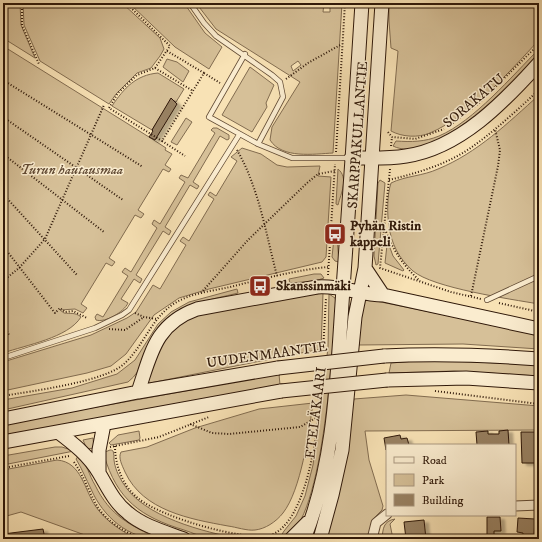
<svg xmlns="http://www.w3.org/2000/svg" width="542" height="542" font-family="'IM FELL DW Pica',serif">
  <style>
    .green { fill: #d6c098; stroke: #826c50; fill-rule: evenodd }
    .building { fill: #988162; stroke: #2f1809; filter: url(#shadow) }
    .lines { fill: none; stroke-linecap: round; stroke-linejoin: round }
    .lane-casing { stroke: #614a34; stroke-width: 6 }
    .street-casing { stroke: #614a34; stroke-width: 11 }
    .secondary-casing { stroke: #2f1809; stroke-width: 15 }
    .path { stroke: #2f1809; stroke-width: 2; stroke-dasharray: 1 2; stroke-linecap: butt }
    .lane { stroke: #faeccf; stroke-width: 4.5 }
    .street { stroke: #faeccf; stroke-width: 9 }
    .secondary { stroke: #faeccf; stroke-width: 13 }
    .secondary-bridge-casing { stroke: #2f1809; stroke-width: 15; stroke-linecap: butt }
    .secondary-bridge { stroke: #faeccf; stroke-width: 13 }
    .labels { text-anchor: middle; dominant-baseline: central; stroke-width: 3; stroke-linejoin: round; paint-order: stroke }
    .street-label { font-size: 14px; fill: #2f1809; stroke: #faeccf }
    .park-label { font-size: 14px; font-style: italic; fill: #614a34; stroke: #faeccf }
    .poi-label { font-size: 14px; font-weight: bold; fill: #2f1809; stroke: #faeccf; text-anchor: start }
  </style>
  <defs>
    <filter id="shadow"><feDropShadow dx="4.5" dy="2.5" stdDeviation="1" flood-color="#0004"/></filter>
  </defs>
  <rect width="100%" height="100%" fill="#f8e2b5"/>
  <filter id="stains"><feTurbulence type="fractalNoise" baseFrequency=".005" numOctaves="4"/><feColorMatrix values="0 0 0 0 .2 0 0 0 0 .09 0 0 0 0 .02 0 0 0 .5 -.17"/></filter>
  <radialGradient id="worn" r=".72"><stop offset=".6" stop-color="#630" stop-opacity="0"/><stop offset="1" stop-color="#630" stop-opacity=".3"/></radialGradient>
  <path class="green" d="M3 3H20L21 25 35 58 3 38Z
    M23 3H122L160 38 164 49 160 56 151 68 137 73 116 94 109 104 40 61 24 25Z
    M129 3H184L205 33 222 47 209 69 175 47Z
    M196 3H329H324L323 12H330V3H342L333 153C314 154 282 159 270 140L272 127 300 82 216 29ZM298 61 301 65 293 71 291 66Z
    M389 3H539V40C508 73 473 114 430 133 418 138 402 137 391 131L398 51 391 48 389 21Z
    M3 46 149 137 166 148 165 150 172 154 165 165 171 169 169 172 163 169 138 210 144 214 141 218 135 215 109 258 115 262 112 266 106 263 81 304 87 308 83 313 75 309 60 310 64 313C71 314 75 312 81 317 68 338 26 345 3 353Z
    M539 49C539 59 526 69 519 75 497 98 428 164 393 146L396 141C411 142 425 142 439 136 474 121 512 76 539 49Z
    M167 59 177 62 189 71 183 82 163 67Z
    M250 67 274 85 266 103 267 107 252 132 222 115Z
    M158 73 184 89 176 102 171 99 152 130 112 106C124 88 136 75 158 73Z
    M539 95V304C510 299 433 288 413 271 399 259 391 243 389 226 387 214 387 195 391 183 405 176 423 176 438 169 477 153 508 123 539 95Z
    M186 118 192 122 177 145 171 142Z
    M213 128H217L229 135V139L227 140 220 136 193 182 199 186 197 189 190 185 165 227 171 231 169 235 163 231 136 275 142 279 140 283 134 279 121 299 128 303C124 312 105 323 96 320L95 317 97 314 103 317 128 276 122 272 125 268 131 272 157 228 152 224 154 220 160 224 185 182 179 178 181 175 188 178 215 133 211 130Z
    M242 148 261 154 277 165 287 167 320 166 318 176 331 177 326 257 322 262 209 289 179 298 154 315 126 354 111 366 87 373 3 391V362L91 335 127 318 136 312 153 285 160 289 186 245 180 241 183 237 189 241 214 199 208 195 210 192 216 196 237 161 231 157Z
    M338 169C349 178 341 193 338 205L336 204Z
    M380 180 385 183 378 264 376 265 374 256 378 183Z
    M334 238H337L339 262 335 261 332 257Z
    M387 245H389L393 256 404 270 403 271 385 263Z
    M314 274H321L324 278 315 281 290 283 289 279Z
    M237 289 238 293C212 300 171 304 156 331 147 348 144 370 128 382L3 410V400L72 388 117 374 135 360 158 324 171 312 189 302Z
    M323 293 321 349 145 384C153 364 159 339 176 325 198 307 291 298 323 293Z
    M329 294 335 298 336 302C333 337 324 539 279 539L284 531 296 516 305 496 313 465 328 348Z
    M366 299 539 334V349L463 344 358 345 363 301Z
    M430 360 539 365V376L454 371 389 373 391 363Z
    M279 374 280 385 3 437V424Z
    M406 395 539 406V430L365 431 369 460 383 506 382 510 372 520 368 539H323L354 399Z
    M313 403C309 432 301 490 283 513 276 522 265 529 255 530 247 531 236 527 228 526 190 519 143 511 125 472 122 465 118 458 121 452L147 447 195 428 259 409Z
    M139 431 140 438 139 440 111 445 109 443 118 435Z
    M93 438 94 448 87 449 83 440Z
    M55 447H62L74 451 3 465V456Z
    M110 450C111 450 112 450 113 451 114 453 114 458 114 460 115 468 118 475 123 483 143 517 204 532 241 539 231 539 220 541 210 539 202 537 193 533 184 530 141 517 117 500 104 455L105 452Z
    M79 455C87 464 89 475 95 485 110 516 130 525 159 539 129 539 103 517 91 489 86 479 82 469 76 459Z
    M57 460C82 462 84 490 96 507 106 521 121 531 137 539H96L21 512 3 517V470Z
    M395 519 390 524 393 539H382C383 529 383 521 395 519Z"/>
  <path class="building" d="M171 98 177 104 155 140 149 137 153 131 152 130Z
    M263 284V287L257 288 256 286Z
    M508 430 509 445H477L476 432 488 431V434H499V431Z
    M521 432H539V463H522Z
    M400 435 401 439 407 438 409 445H387L386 450 384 438Z
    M487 517H500L501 531H494V535H487Z
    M518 518 535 519 534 536H530V539H523V533L517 532Z
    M424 520 426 539H406L404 522Z
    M43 529 45 539H3V534Z"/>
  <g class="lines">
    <g class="lane-casing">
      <path id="lane" d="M190 3 204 23 216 36 272 75 280 82 283 97 258 144
        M245 54 209 117 258 144 292 158H350
        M487 300 539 276
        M3 358 95 328 122 315 129 310 239 135"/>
    </g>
    <g class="street-casing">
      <path id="street" d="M515 506 539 505
        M372 539 376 523 387 514"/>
    </g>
    <g class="secondary-casing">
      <path id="secondary" d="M351 158C370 158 388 159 406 156 460 148 504 102 539 63
        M365 268 383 295
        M384 356C436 353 487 355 539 359
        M387 380 466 378 539 383
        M138 392C151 354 155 324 197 309L317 287C340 285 361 295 383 295L539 329
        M3 419 138 392 278 368
        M58 432C74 444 89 456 99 473 108 488 114 502 128 513 143 526 165 532 184 539
        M3 442 281 391
        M99 473V450L104 424
        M291 539 308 522
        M304 539C336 460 337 373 343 289 350 194 356 98 362 3
        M320 539 332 495 342 450 355 317 365 268 382 3"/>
    </g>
    <path class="path" d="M22 3V25L39 64
      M126 3 170 46 155 68 137 75 118 93 109 108 162 141
      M167 51 204 73 162 141 185 156
      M155 68 193 91
      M204 73 220 83
      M286 79 308 63 342 44
      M3 80 143 167
      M3 117 123 200
      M448 127 479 103 539 44
      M388 132 392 137 415 139 444 129
      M391 146 392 137
      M237 150C259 188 266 234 277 276
      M336 152 345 3
      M3 154 104 232
      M390 169 380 268 451 292 481 299
      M389 180C417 173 445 165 469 149 494 132 517 110 539 90
      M3 194 77 275
      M385 229C393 251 404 266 420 281
      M3 246 55 313 60 308 65 312 73 311 87 318
      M328 275 335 164
      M3 281 19 268 45 239 104 105
      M201 293 248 240 307 183 318 174 335 171
      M471 296 498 166 500 150 495 129
      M499 303 539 312
      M135 313 144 317 157 319
      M3 323 9 335
      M109 329 125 330 144 317
      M323 351 326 298
      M435 391 539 404
      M3 396C31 391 106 382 125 363 145 344 151 318 175 303 191 293 212 291 230 287 262 279 296 270 328 267
      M190 424 212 433 229 434 300 427 319 416
      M115 446C115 466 123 487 139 499 161 517 245 542 271 535 307 522 318 431 320 397
      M110 447 159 437 209 417
      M74 462C84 476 89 492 97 506 107 522 125 532 142 539
      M3 468 69 456
      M272 535 274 539"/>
    <use href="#lane" class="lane"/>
    <use href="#street" class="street"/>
    <use href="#secondary" class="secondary"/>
    <g class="secondary-bridge-casing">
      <path id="secondary-bridge" d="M278 368 384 356
        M281 391 387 380"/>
    </g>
    <use href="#secondary-bridge" class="secondary-bridge"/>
  </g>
  <defs>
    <g id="bus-square" transform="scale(1.15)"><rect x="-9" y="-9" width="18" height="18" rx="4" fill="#8f2418" stroke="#faeccf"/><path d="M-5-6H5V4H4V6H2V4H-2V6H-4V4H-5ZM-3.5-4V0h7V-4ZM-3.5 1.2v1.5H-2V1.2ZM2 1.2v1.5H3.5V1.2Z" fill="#fff"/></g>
  </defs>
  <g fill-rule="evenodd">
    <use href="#bus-square" x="335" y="234"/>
    <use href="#bus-square" x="260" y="286"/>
  </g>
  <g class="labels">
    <g class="street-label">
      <text transform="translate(474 101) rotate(-40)">SORAKATU</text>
      <text transform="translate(358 135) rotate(-86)">SKARPPAKULLANTIE</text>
      <text transform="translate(267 355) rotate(-8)">UUDENMAANTIE</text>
      <text transform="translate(316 413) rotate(-83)">ETELÄKAARI</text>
    </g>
    <g class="park-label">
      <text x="72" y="170">Turun hautausmaa</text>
    </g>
    <g class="poi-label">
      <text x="350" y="226">Pyhän Ristin<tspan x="350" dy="16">kappeli</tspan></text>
      <text x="276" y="286">Skanssinmäki</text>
    </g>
  </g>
  <rect width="542" height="542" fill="none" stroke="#f8e2b5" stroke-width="16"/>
  <rect x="4" y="4" width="534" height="534" fill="none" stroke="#2f1809" stroke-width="2"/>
  <rect x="8" y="8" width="526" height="526" fill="none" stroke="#2f1809"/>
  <rect x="386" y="444" width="130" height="72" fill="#faeccf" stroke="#a99780"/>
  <rect x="394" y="457" width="20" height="6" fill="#faeccf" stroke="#a99780"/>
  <text x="422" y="464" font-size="12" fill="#2f1809">Road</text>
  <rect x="394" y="474" width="20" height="12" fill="#d6c098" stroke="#a99780"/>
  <text x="422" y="484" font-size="12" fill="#2f1809">Park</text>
  <rect x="394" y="494" width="20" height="12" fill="#988162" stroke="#a99780"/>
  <text x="422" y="504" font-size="12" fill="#2f1809">Building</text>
  <rect width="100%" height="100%" filter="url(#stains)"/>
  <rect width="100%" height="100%" fill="url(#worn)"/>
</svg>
